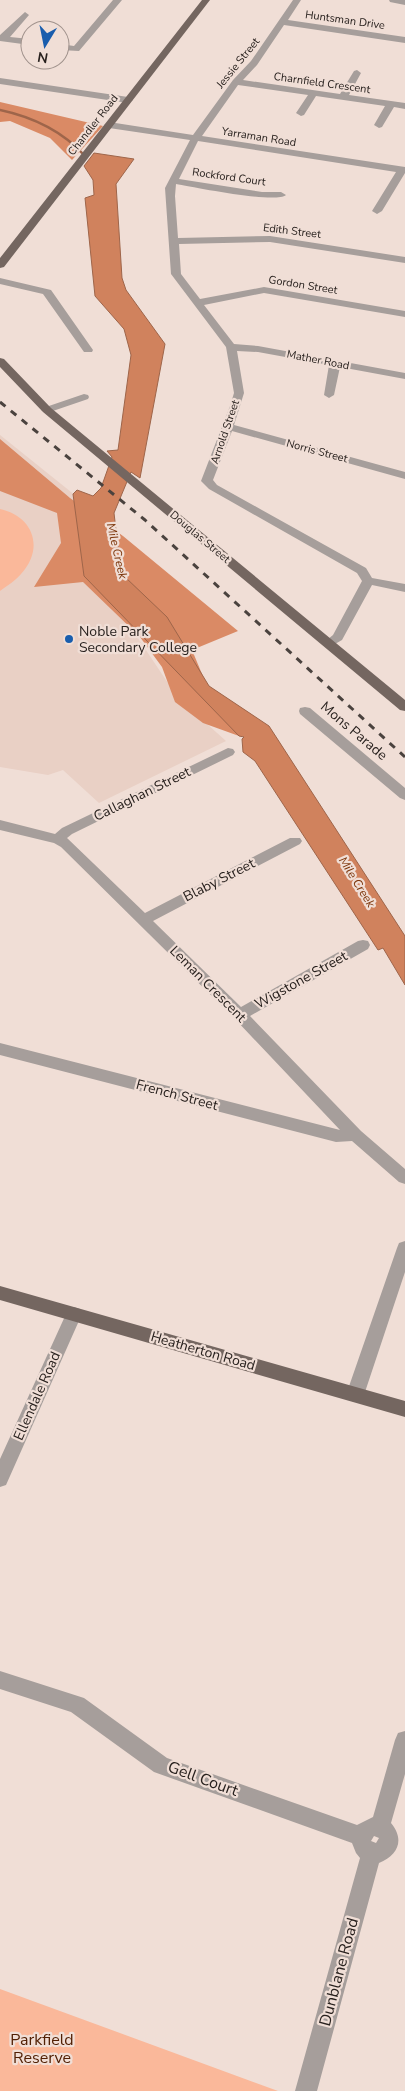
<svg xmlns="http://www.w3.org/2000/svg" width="405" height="2091" font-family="'Nunito Sans',sans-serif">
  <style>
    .built { fill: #e9d0c5 }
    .green { fill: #fab89a }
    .forest { fill: #da8a65 }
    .water { fill: #d0825d; stroke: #9e654a }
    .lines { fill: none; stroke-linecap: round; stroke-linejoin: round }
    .stream { stroke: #9e654a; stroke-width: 2.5 }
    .minor { fill: #a69e9b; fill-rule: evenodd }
    .major { fill: #746660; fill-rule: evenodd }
    .rail { stroke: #4a423e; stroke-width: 3; stroke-dasharray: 7 7; stroke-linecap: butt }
    .poi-dot { fill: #195dad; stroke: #f0ded6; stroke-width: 2 }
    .labels { text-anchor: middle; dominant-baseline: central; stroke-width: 4.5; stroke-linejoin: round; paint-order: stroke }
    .far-street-label { font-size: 11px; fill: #28211e; stroke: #f0ded6 }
    .far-water-label { font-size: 12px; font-style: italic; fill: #7c350a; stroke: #f0ded6 }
    .poi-label { font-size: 14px; fill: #28211e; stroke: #f0ded6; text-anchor: start }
    .street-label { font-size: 14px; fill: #28211e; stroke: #f0ded6 }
    .near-street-label { font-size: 16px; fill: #28211e; stroke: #f0ded6 }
    .near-park-label { font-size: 16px; fill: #522004; stroke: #f0ded6 }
  </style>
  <rect width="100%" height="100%" fill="#f0ded6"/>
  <path class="built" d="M0 435 81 500 99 580 178 698 226 741 99 803 63 770 48 775 0 767Z"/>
  <path class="green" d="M0 509C33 516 45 548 21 574 16 580 7 586 0 591Z
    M0 1989 278 2091H0Z"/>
  <path class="forest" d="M0 102 103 126 72 160 50 138 10 121 0 122Z
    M0 439 70 498 123 536 238 631 192 650 207 686 243 735 239 736 203 723 175 702 162 667 140 637 83 582 34 587 61 543 57 513 0 491Z"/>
  <path class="water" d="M94 153 134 159 116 184 122 278 126 290 165 344 140 478 131 472 114 513 118 547 125 577 167 617 209 686 269 726 405 936V985L383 948 378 950 255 761 243 752 242 739 244 737 239 736 84 576 73 494 77 490 93 496 101 488 112 457 107 451 118 450 131 355 124 329 95 296 85 198 94 195 93 180 84 166Z"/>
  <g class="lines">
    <path class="stream" d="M0 110C33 117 61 130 84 155"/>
    <path class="minor" d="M113 0H122L79 51 60 50V44L74 46Z
      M293 0H301L288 20 405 37V43L284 25 257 65 243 80 340 94 354 71 357 70 361 73 349 95 405 103V109L394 107 382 127 379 128 374 125 385 106 316 96 304 115 301 116 296 113 308 95 238 85 202 136 405 167V173L382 211 377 214 372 211 396 172 198 141 179 179 262 192H281L286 195C275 204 194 187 176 184L175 196 178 238 270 236 405 257V263L270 242 179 244 181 274 200 299 264 287 405 311V317L264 293 204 305 234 344 258 346 405 373V379L340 367 334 395 329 398 324 395 329 365 258 352 237 351 244 393 234 425 405 472V479L232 431 213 480 217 485 366 568 372 578 405 584V592L372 585 342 640 328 648 322 644 333 635 362 581 357 573 209 489 201 481 230 406 234 393 226 347 171 274 165 188 190 140 109 128 104 125 109 122 193 135 233 80 251 61Z
      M389 0H405V5L390 2Z
      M25 12 29 15 10 37 30 39V45L0 41V35Z
      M0 78 128 97 133 100 128 103 0 84Z
      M0 278 51 290 93 350 92 352H84L43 294 0 284Z
      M84 394 88 395 89 397 88 399 47 413 41 410 43 408Z
      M305 707 310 708 405 788V800L400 798 300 714 299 711 300 708Z
      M228 748 233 749 235 752 233 755 72 834 67 838 145 913 290 838H300L302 841 300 844 153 921 241 1007 358 941 363 940 368 941 370 945 368 949 250 1016 361 1131 405 1169V1184L399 1182 352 1141 336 1142 0 1055V1043L340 1130 235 1019 61 847 54 843 0 830V820L55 834 62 828Z
      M405 1241V1272L364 1395 361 1400 355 1402 349 1400 346 1395 397 1248 399 1243Z
      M74 1307 80 1309 82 1314 6 1485 0 1487V1459L66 1314 68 1309Z
      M0 1671 84 1698 167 1758 357 1825 373 1817 395 1740 398 1733 405 1731V1774L391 1823C405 1840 398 1855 379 1863L317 2091H295L360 1858 356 1853 352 1843 154 1772 71 1712 0 1689ZM374 1836 379 1838 376 1843 371 1841Z"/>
    <path class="major" d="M202 0H210L4 267 0 268V258Z
      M0 358 4 359 51 408 405 700V711L400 710 43 412 0 367Z
      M0 1286 405 1401V1417L0 1300Z"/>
    <path class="rail" d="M0 402 145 520 405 757"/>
  </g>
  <circle class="poi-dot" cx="69" cy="639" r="5"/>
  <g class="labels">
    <g class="far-street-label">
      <text transform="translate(345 20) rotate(8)">Huntsman Drive</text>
      <text transform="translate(238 63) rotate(-51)">Jessie Street</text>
      <text transform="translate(322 83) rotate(8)">Charnfield Crescent</text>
      <text transform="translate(93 125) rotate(-52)">Chandler Road</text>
      <text transform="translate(259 137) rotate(9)">Yarraman Road</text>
      <text transform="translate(229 177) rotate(8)">Rockford Court</text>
      <text transform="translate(292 231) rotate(7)">Edith Street</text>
      <text transform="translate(303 285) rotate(9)">Gordon Street</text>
      <text transform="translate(318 360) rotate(11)">Mather Road</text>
      <text transform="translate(225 432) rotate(-71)">Arnold Street</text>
      <text transform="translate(317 451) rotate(15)">Norris Street</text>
      <text transform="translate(200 537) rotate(40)">Douglas Street</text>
    </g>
    <g class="far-water-label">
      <text transform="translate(117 551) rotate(77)">Mile Creek</text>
      <text transform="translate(357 882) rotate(58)">Mile Creek</text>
    </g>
    <g class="poi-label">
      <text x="79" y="631">Noble Park<tspan x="79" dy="16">Secondary College</tspan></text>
    </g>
    <g class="street-label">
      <text transform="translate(354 731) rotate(40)">Mons Parade</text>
      <text transform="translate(142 794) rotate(-26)">Callaghan Street</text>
      <text transform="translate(219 880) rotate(-27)">Blaby Street</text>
      <text transform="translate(301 980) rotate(-29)">Wigstone Street</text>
      <text transform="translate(208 984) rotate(45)">Leman Crescent</text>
      <text transform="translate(177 1095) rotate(15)">French Street</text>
      <text transform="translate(203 1351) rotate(16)">Heatherton Road</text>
      <text transform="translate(37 1396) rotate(-66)">Ellendale Road</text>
    </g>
    <g class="near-street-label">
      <text transform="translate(203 1779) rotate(20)">Gell Court</text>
      <text transform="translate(339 1972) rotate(-75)">Dunblane Road</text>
    </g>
    <g class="near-park-label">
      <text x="42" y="2040">Parkfield<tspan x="42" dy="18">Reserve</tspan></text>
    </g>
  </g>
  <g transform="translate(45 45) rotate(190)"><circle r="24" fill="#f0ded6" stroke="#a0928c"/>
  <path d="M0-4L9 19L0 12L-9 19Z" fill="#195dad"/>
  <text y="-8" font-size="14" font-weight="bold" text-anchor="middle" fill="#28211e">N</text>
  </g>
</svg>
